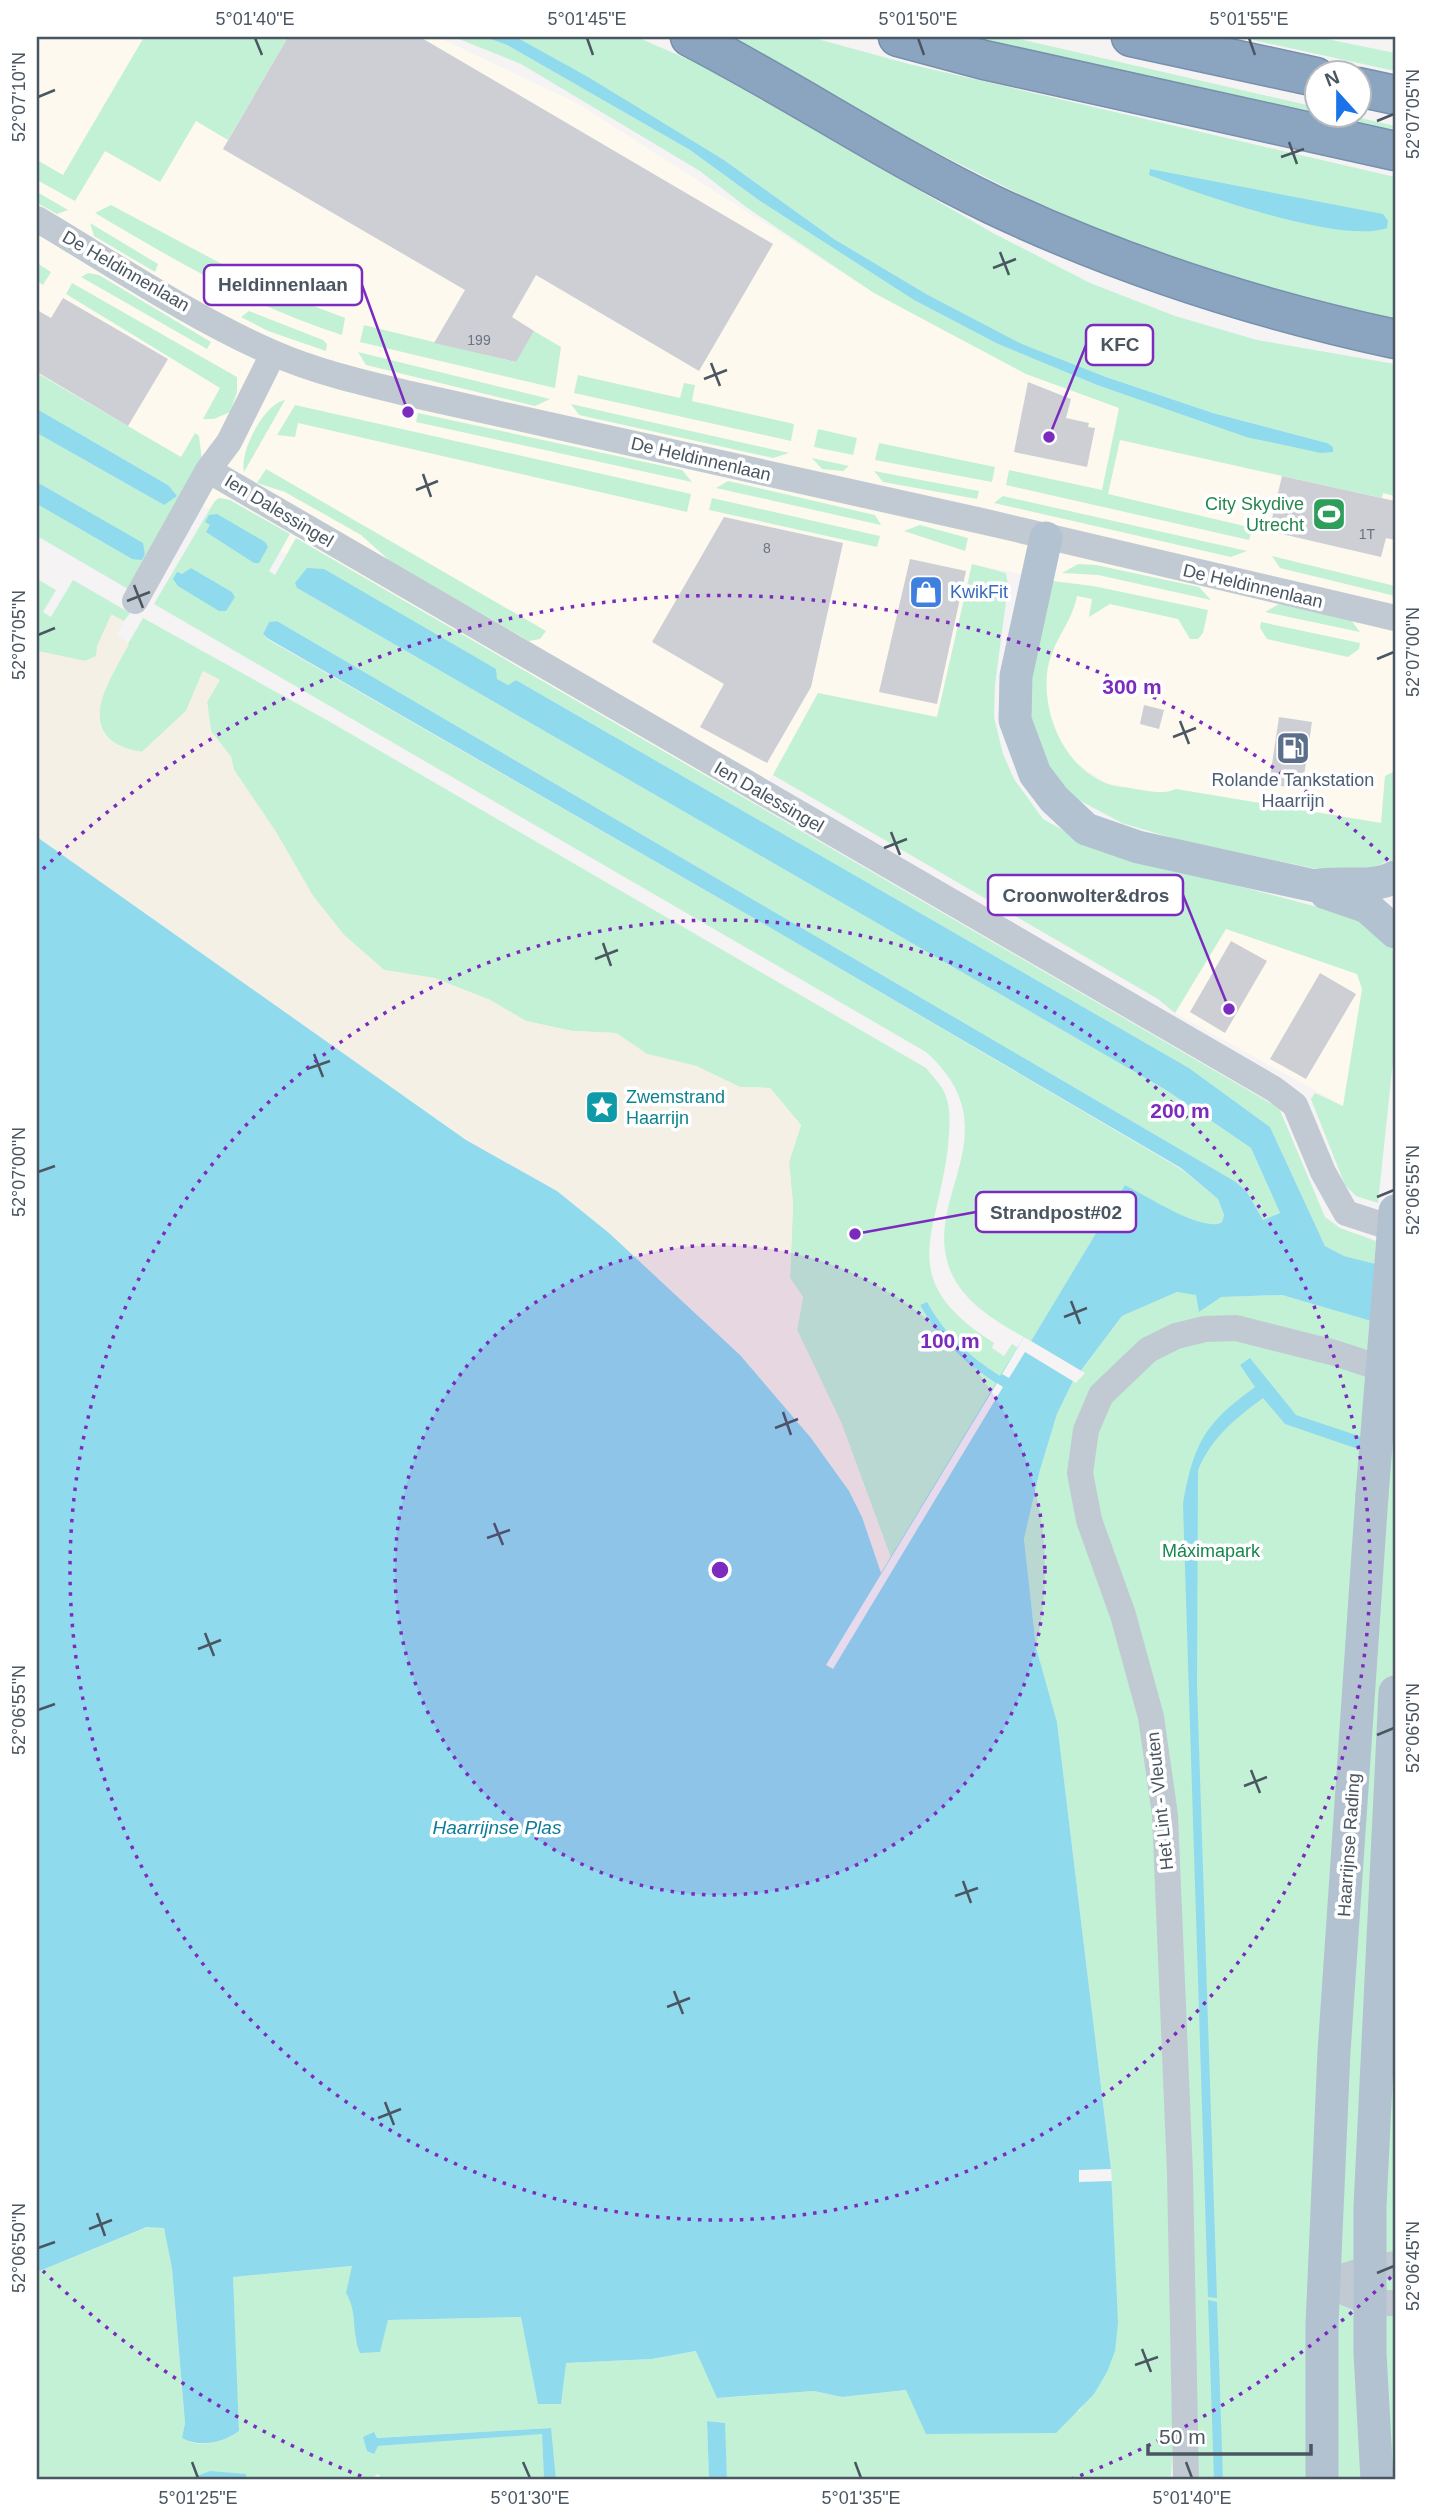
<svg xmlns="http://www.w3.org/2000/svg" width="1432" height="2517" font-family="Helvetica,sans-serif">
  <style>
    .commercial { fill: #fdf9ef }
    .green { fill: #c3f1d5; fill-rule: evenodd }
    .sand { fill: #f5f0e5 }
    .water { fill: #90daee }
    .pier { fill: #f5f3f3 }
    .building { fill: #cdcfd5 }
    .lines { fill: none; stroke-linecap: round; stroke-linejoin: round }
    .highway-casing { stroke: #7690ad; stroke-width: 41 }
    .minor { stroke: #c1cad2; stroke-width: 26 }
    .major { stroke: #b3c2d1; stroke-width: 33 }
    .highway { stroke: #8ba5c1; stroke-width: 38 }
    .major-bridge { stroke: #b3c2d1; stroke-width: 33 }
    .ticks { fill: none; stroke: #4a5661; stroke-width: 2.5 }
    .ring { fill: none; stroke: #7b2cbf; stroke-width: 3.5; stroke-dasharray: 3.5 7 }
    .labels { text-anchor: middle; dominant-baseline: central; stroke-width: 7; stroke-linejoin: round; paint-order: stroke }
    .number-label { font-size: 14px; fill: #6b747e }
    .street-label { font-size: 18px; fill: #4a5661; stroke: #fff }
    .leisure-label { font-size: 18px; fill: #27864d; stroke: #fff; text-anchor: end }
    .shop-label { font-size: 18px; fill: #366cbe; stroke: #fff; text-anchor: start }
    .service-label { font-size: 18px; fill: #4e5e75; stroke: #fff }
    .culture-label { font-size: 18px; fill: #0d838f; stroke: #fff; text-anchor: start }
    .park-label { font-size: 18px; fill: #17864f; stroke: #fff }
    .water-label { font-size: 19px; font-style: italic; fill: #0c7c9b; stroke: #fff }
    .centre { fill: #7b2cbf; stroke: #fff; stroke-width: 3.5 }
    .ring-label { font-size: 21px; text-anchor: middle; font-weight: bold; fill: #7b2cbf; stroke: #fff; stroke-width: 7; stroke-linejoin: round; paint-order: stroke }
    .leader { fill: none; stroke: #7b2cbf; stroke-width: 2.5 }
    .callout-dot { fill: #7b2cbf; stroke: #fff; stroke-width: 2.5 }
    .callout { fill: #fff; stroke: #7b2cbf; stroke-width: 2.5 }
    .callout-label { font-size: 19px; text-anchor: middle; font-weight: bold; fill: #4a5661 }
    .neatline { fill: none; stroke: #4a5661; stroke-width: 2.5 }
    .ticks-label { font-size: 18px; text-anchor: middle; fill: #4a5661 }
  </style>
  <rect width="100%" height="100%" fill="#f5f3f3"/>
  <path class="commercial" d="M37 37H438L577 103 874 293 1026 374 1395 484V771L1385 776 1381 823 1176 789 1164 794 1106 783 1075 762 1057 735 1046 703 1047 672 1053 644 1063 631 1075 585 972 564 937 718 818 693 750 815 253 535 37 408Z
    M1226 929 1357 974 1363 989 1343 1106 1175 1013Z"/>
  <path class="green" d="M144 37H288L228 140 196 121 160 182 105 151 75 201 37 180V160L63 175Z
    M454 37H485L507 45 690 150 760 201 914 300 998 344 1097 385 1246 437 1327 443 1213 413 1106 377 1022 344 928 295 834 239 724 160 516 37H637L703 66 993 233 1090 283 1175 316 1257 340 1395 364V496L1383 493 1382 498 1120 440 1108 494 1253 528 1249 540 1006 485 1009 470 1102 490 1119 408 1026 374 874 293 746 207 700 171 521 64Z
    M727 37H810L909 64 1395 177V322L1249 289 1132 244 1029 199 922 145Z
    M961 37H1010L1316 107V116H1352L1395 126V136Z
    M1239 37H1317L1395 53V71Z
    M37 192 68 210 57 214 37 203Z
    M111 205 269 289 345 318 342 335C253 307 175 260 95 213Z
    M90 223 158 264 155 272 94 236Z
    M37 263 51 272 43 285 37 281Z
    M88 273 99 275 211 342 207 349 81 277Z
    M72 283 237 377V392L230 412 214 419H203L220 388 66 294Z
    M249 311 323 340 327 344 326 351 268 331 241 317Z
    M364 325 515 362 534 331 561 347 555 388 360 342Z
    M358 352 550 399 535 406 366 365Z
    M37 373 181 457 195 433 199 436 202 460 128 589 37 536V504L132 559H142L145 554 142 543 37 482V433L164 505 168 485 37 409Z
    M578 375 680 398 684 383 695 385 692 401 794 424 791 441 574 393Z
    M285 400 244 472C239 452 264 404 285 400Z
    M571 404 789 453 773 458 579 415Z
    M295 405 691 494 687 512 298 423 295 437 277 435Z
    M418 413 682 470 692 482 416 422Z
    M818 429 857 438 853 455 814 447Z
    M879 443 995 467 992 482 875 460Z
    M812 458 849 466 843 471 822 469Z
    M266 469 546 631 540 639 529 641 391 562 361 535 285 492 257 483Z
    M874 471 979 491 977 499 883 482Z
    M728 481 875 515 881 525 716 488Z
    M1003 496 1247 551 1231 557 994 503Z
    M219 498 230 500 290 534 269 571 275 575 296 538 1279 1108 1325 1217 1340 1228 1376 1241 1374 1264 1344 1256 1325 1246 1270 1127 1189 1068 516 680 508 685 496 679V669L297 588 1166 1090 1251 1148 1280 1213 1263 1220 1247 1192 1236 1182 277 621 269 622 263 634 267 639 764 924 1181 1169 1218 1199 1224 1215 1222 1222C1205 1234 1143 1195 1125 1185L1031 1341C1002 1325 965 1305 951 1272 919 1198 1015 1132 926 1052L154 604 214 502ZM191 568 232 592 235 597 177 585Z
    M712 498 880 536 877 547 709 510Z
    M920 525 968 538 965 551 904 531Z
    M1272 556 1395 586V596L1280 568Z
    M972 564 1006 573 1008 586 995 685 994 717 1003 754 1014 779 1043 819 1095 848 1370 921 1389 941 1395 956V1042L1378 1203 1356 1196 1345 1185 1311 1099 1315 1093 1343 1106 1362 989 1357 974 1226 929 1175 1013 1158 999 773 775 818 693 937 717Z
    M1078 564 1096 565 1199 587 1211 600 1098 575 1062 573Z
    M37 579 56 590 43 612 51 617 73 580 130 613 124 621 112 615 97 656 85 661 37 651Z
    M1053 581 1093 586 1208 610 1203 633 1198 639H1190L1178 619 1110 604 1089 617 1092 599 1077 596C1072 624 1050 643 1047 674 1043 716 1065 768 1108 784 1116 787 1126 787 1134 789 1150 791 1161 795 1176 789L1381 823 1385 776 1395 771V859L1349 876 1176 839 1122 823 1073 797 1042 759 1029 723 1027 690Z
    M1279 604 1351 620 1360 632 1265 612Z
    M143 618 332 723 926 1068C932 1076 942 1085 945 1094 952 1111 949 1130 948 1147 937 1239 894 1279 994 1343L992 1348 1004 1356 1012 1344 1018 1348 1000 1377C969 1356 945 1336 927 1303L920 1305C938 1340 964 1362 997 1383L891 1558 841 1422 797 1330 803 1297 790 1278 793 1205 789 1162 801 1125 770 1088 740 1087 696 1066 647 1054 616 1033 572 1031 526 1021 490 1000 434 978 384 970 344 935 313 896 276 832 234 770 231 757 211 731 207 702 219 680 203 671 186 711 142 752C58 739 121 659 143 618Z
    M1261 622 1360 643 1359 649 1348 657 1267 639 1260 628Z
    M1177 1292 1221 1297 1282 1295 1395 1328V2480H1194L1173 2438 1171 2480H727L724 2423 707 2421 709 2480H556L550 2428 376 2438 373 2454 377 2446 542 2433 544 2480H383L378 2474 369 2480H246V2474L186 2480H37V2272L148 2227H164L172 2269 185 2423 182 2438C200 2449 223 2443 239 2431L232 2277 353 2266 346 2293 354 2306 356 2343 388 2320 521 2317 566 2363 652 2359 697 2351 718 2398 814 2391 842 2397 907 2390 1056 2432 1076 2410 1079 2411 1107 2372 1115 2278 1111 2169 1057 1722 1036 1647 1024 1539 1040 1470 1057 1414 1073 1381 1122 1316Z"/>
  <path class="sand" d="M111 615 124 621 117 635 129 644C109 682 67 741 142 752L186 711 203 671 220 680 207 702 211 731 231 757 234 770 276 832 313 896 344 935 384 970 434 978 490 1000 526 1021 572 1031 616 1033 647 1054 696 1066 740 1087 770 1088 801 1125 789 1162 793 1205 790 1278 803 1297 797 1330 841 1422 891 1558 881 1574 862 1517 849 1491 811 1438 740 1355 609 1233 557 1191 466 1140 37 837V651L85 661 96 656 97 646Z"/>
  <path class="water" d="M485 37H516L588 77 724 160 834 239 928 295 1022 344 1106 377 1213 413 1327 443 1333 447V452L1321 453 1246 437 1097 385 998 344 914 300 760 201 690 150 507 45Z
    M1150 169 1383 214 1388 221 1387 228C1342 245 1196 193 1149 175Z
    M37 409 168 485 177 496 164 505 37 433Z
    M37 482 143 543 145 554 142 560 132 559 37 504Z
    M217 514 265 542 268 547 259 563H254L206 532 210 525 205 522 209 515Z
    M191 568 232 592 235 597 226 611H219L178 586 173 579 177 572 182 574Z
    M307 568 324 569 496 669 497 679 508 685 516 680 1189 1068 1270 1127 1325 1246 1344 1256 1395 1269V1328L1282 1295 1221 1297 1199 1312 1196 1295 1177 1292 1122 1316 1073 1381 1057 1414 1040 1470 1024 1539 1036 1647 1057 1722 1111 2169 1118 2323 1115 2351 1107 2372 1094 2394 1056 2433 926 2434 906 2390 842 2397 814 2391 717 2398 696 2351 652 2359 566 2363 561 2404H538L521 2317 388 2320 380 2352 360 2353C351 2333 358 2312 346 2293L352 2266 233 2277 239 2431C223 2443 200 2448 182 2438L185 2423 172 2269 164 2228 147 2227 37 2272V837L466 1140 557 1191 609 1233 740 1355 811 1438 849 1491 862 1517 881 1573 996 1383C964 1362 939 1340 920 1305L927 1302C945 1335 969 1356 1000 1376L1024 1337 1031 1341 1125 1185C1143 1194 1205 1234 1222 1222L1224 1215 1218 1199 1181 1168 764 924 267 638 263 634 269 622 277 621 1236 1182 1247 1192 1263 1220 1280 1213 1251 1148 1166 1090 297 588 295 583Z
    M1250 1358 1296 1415 1362 1437 1361 1450 1285 1424 1263 1398C1235 1419 1212 1437 1198 1470L1197 1685 1217 2298 1208 2297 1183 1504C1194 1443 1204 1424 1255 1387L1240 1365Z
    M1208 2300 1217 2302 1223 2480H1214Z
    M707 2421 725 2423 727 2480H709Z
    M551 2428 556 2480H544L542 2434 378 2446 374 2454 367 2451 363 2437 374 2432 377 2438Z
    M210 2471 246 2474V2480H186Z"/>
  <path class="pier" d="M1024 1337 1031 1341 1085 1373 1076 1383 1025 1352 1009 1378 1002 1374Z
    M997 1383 1003 1387 833 1669 826 1665Z
    M1111 2169 1112 2181 1079 2182V2170Z"/>
  <path class="building" d="M288 37H420L773 244 699 371 536 275 512 317 534 331 516 362 434 343 465 290 223 149Z
    M63 298 168 359 128 426 37 372V310L51 318Z
    M1028 382 1071 399 1066 418 1089 423 1088 427 1095 428 1087 467 1014 452Z
    M1282 476 1395 501V540L1386 538 1381 557 1269 531Z
    M724 517 843 543 811 687 767 763 700 727 724 684 652 642Z
    M910 559 966 571 937 704 879 692Z
    M1144 705 1164 710 1159 729 1140 724Z
    M1279 717 1312 722 1302 789 1269 784Z
    M1231 941 1267 961 1225 1033 1190 1012Z
    M1320 973 1356 994 1306 1079 1270 1059Z"/>
  <g class="lines">
    <g class="highway-casing">
      <path id="highway" d="M690 37C793 90 889 155 993 205 1122 266 1256 309 1395 339
        M898 37 984 60 1395 151
        M1131 37 1316 77
        M1358 87 1395 95"/>
    </g>
    <path class="minor" d="M37 219C111 263 194 319 273 353 316 372 364 383 410 394L986 522 1395 618
      M273 354 229 442 208 470 1274 1089 1295 1105 1323 1172 1346 1213 1395 1229
      M135 601 208 470
      M1323 2283 1370 2303H1395
      M1323 2283 1369 2268 1395 2264
      M1186 2480 1180 2173 1165 1815 1151 1717 1123 1615 1089 1520 1080 1473 1086 1430 1101 1395 1148 1350 1176 1336 1205 1329 1236 1328 1335 1353 1395 1373"/>
    <path class="major" d="M1046 538 1016 676 1015 720 1035 774 1054 799 1086 829 1138 847 1315 886C1343 880 1370 890 1395 877
      M1326 893 1367 907 1395 932
      M1322 2480V2324L1334 2052 1372 1495
      M1377 2480 1370 2353V2207L1395 1692"/>
    <use href="#highway" class="highway"/>
    <path class="major-bridge" d="M1372 1495 1395 1211"/>
  </g>
  <path class="ticks" d="M255 38 262 55M587 38 593 55M918 38 924 55M1249 38 1255 55M38 97 55 90M1377 121 1394 114M1289 142 1297 164M1281 157 1304 149M1000 252 1009 275M993 268 1016 259M711 363 720 386M704 379 727 370M423 474 431 497M416 490 438 481M134 585 143 608M127 601 150 592M38 635 55 628M1377 659 1394 652M1180 721 1189 744M1173 737 1196 728M891 832 900 855M884 848 907 839M603 943 611 966M595 959 618 950M314 1054 323 1077M307 1069 330 1061M38 1172 55 1166M1377 1197 1394 1190M1071 1301 1080 1324M1064 1317 1087 1308M783 1412 791 1435M775 1428 798 1419M494 1523 503 1545M487 1538 510 1530M205 1633 214 1656M198 1649 221 1640M38 1710 55 1704M1377 1735 1394 1728M1251 1770 1260 1793M1244 1786 1267 1777M963 1881 971 1903M955 1896 978 1888M674 1991 683 2014M667 2007 690 1998M385 2102 394 2125M378 2118 401 2109M97 2213 105 2236M89 2229 112 2220M38 2248 55 2242M1377 2273 1394 2266M1142 2349 1151 2372M1135 2365 1158 2357M192 2462 198 2478M523 2462 530 2478M855 2462 861 2478M1186 2462 1192 2478"/>
  <circle cx="720" cy="1570" r="325" fill="#7b2cbf" fill-opacity=".12"/>
  <g class="ring">
    <circle cx="720" cy="1570" r="325"/>
    <circle cx="720" cy="1570" r="650"/>
    <path d="M1391 2277A975 975 0 0 1 1069 2480M371 2480A975 975 0 0 1 43 2271M43 869A975 975 0 0 1 1391 863"/>
  </g>
  <defs>
    <g id="stadium-square" transform="scale(1.75)"><rect x="-9" y="-9" width="18" height="18" rx="4" fill="#2e9e5b" stroke="#fff"/><path d="M0-5a6.5 5 0 1 0 0 10a6.5 5 0 1 0 0-10ZM-3.5-1.8h7v3.6h-7Z" fill="#fff"/></g>
    <g id="shop-square" transform="scale(1.75)"><rect x="-9" y="-9" width="18" height="18" rx="4" fill="#3f7fe0" stroke="#fff"/><path d="M-5-2.5h2.3a2.7 3.5 0 0 1 5.4 0H5L5.5 6h-11ZM-1.5-2.5h3a1.5 2.3 0 0 0-3 0Z" fill="#fff"/></g>
    <g id="fuel-square" transform="scale(1.75)"><rect x="-9" y="-9" width="18" height="18" rx="4" fill="#5c6f8a" stroke="#fff"/><path d="M-5.5-6h7V0h2V4h1.3V-2.5L3-4.5l.8-.8L6-3V5H2.5V1h-1V6h-7ZM-4.2-4.7v3.2H.2V-4.7Z" fill="#fff"/></g>
    <g id="sight-square" transform="scale(1.75)"><rect x="-9" y="-9" width="18" height="18" rx="4" fill="#0f9aa8" stroke="#fff"/><path d="M0-6L1.8-2.2L6-1.7L2.9 1.2L3.7 5.4L0 3.3L-3.7 5.4L-2.9 1.2L-6-1.7L-1.8-2.2Z" fill="#fff"/></g>
  </defs>
  <g fill-rule="evenodd">
    <use href="#stadium-square" x="1329" y="514"/>
    <use href="#shop-square" x="926" y="592"/>
    <use href="#fuel-square" x="1293" y="748"/>
    <use href="#sight-square" x="602" y="1107"/>
  </g>
  <g class="labels">
    <g class="number-label">
      <text x="479" y="340">199</text>
      <text x="1367" y="534">1T</text>
      <text x="767" y="548">8</text>
    </g>
    <g class="street-label">
      <text transform="translate(126 271) rotate(30)">De Heldinnenlaan</text>
      <text transform="translate(701 459) rotate(13)">De Heldinnenlaan</text>
      <text transform="translate(279 511) rotate(31)">Ien Dalessingel</text>
      <text transform="translate(1253 586) rotate(13)">De Heldinnenlaan</text>
      <text transform="translate(769 797) rotate(30)">Ien Dalessingel</text>
      <text transform="translate(1160 1801) rotate(-96)">Het Lint - Vleuten</text>
      <text transform="translate(1349 1845) rotate(-86)">Haarrijnse Rading</text>
    </g>
    <g class="leisure-label">
      <text x="1304" y="504">City Skydive<tspan x="1304" dy="21">Utrecht</tspan></text>
    </g>
    <g class="shop-label">
      <text x="950" y="592">KwikFit</text>
    </g>
    <g class="service-label">
      <text x="1293" y="780">Rolande Tankstation<tspan x="1293" dy="21">Haarrijn</tspan></text>
    </g>
    <g class="culture-label">
      <text x="626" y="1097">Zwemstrand<tspan x="626" dy="21">Haarrijn</tspan></text>
    </g>
    <g class="park-label">
      <text x="1211" y="1551">Máximapark</text>
    </g>
    <g class="water-label">
      <text x="497" y="1827">Haarrijnse Plas</text>
    </g>
  </g>
  <circle cx="720" cy="1570" r="10" class="centre"/>
  <g class="ring-label">
    <text x="1132" y="694">300 m</text>
    <text x="1180" y="1118">200 m</text>
    <text x="950" y="1348">100 m</text>
  </g>
  <path class="leader" d="M408 412L362 285M1049 437L1086 345M1229 1009L1183 895M855 1234L976 1212"/>
  <g class="callout-dot">
    <circle cx="408" cy="412" r="7"/>
    <circle cx="1049" cy="437" r="7"/>
    <circle cx="1229" cy="1009" r="7"/>
    <circle cx="855" cy="1234" r="7"/>
  </g>
  <g class="callout">
    <rect x="204" y="265" width="158" height="40" rx="7"/>
    <rect x="1086" y="325" width="67" height="40" rx="7"/>
    <rect x="988" y="875" width="195" height="40" rx="7"/>
    <rect x="976" y="1192" width="160" height="40" rx="7"/>
  </g>
  <g class="callout-label">
    <text x="283" y="291">Heldinnenlaan</text>
    <text x="1120" y="351">KFC</text>
    <text x="1086" y="902">Croonwolter&amp;dros</text>
    <text x="1056" y="1219">Strandpost#02</text>
  </g>
  <rect width="1432" height="2517" fill="none" stroke="#ffffff" stroke-width="77"/>
  <g transform="translate(1338 94) rotate(339)"><circle r="33" fill="#ffffff" stroke="#b7bbc0" stroke-width="2"/>
  <path d="M0-5L12 26L0 18L-12 26Z" fill="#1a73e8"/>
  <text y="-10" font-size="19" font-weight="bold" text-anchor="middle" fill="#4a5661">N</text>
  </g>
  <path d="M1148 2444v10h163v-10" fill="none" stroke="#4a5661" stroke-width="3.5"/>
  <text x="1159" y="2444" font-size="21" fill="#4a5661" stroke="#ffffff" stroke-width="5" paint-order="stroke">50 m</text>
  <rect x="38" y="38" width="1356" height="2440" class="neatline"/>
  <g class="ticks-label">
    <text x="255" y="25">5°01'40"E</text>
    <text x="587" y="25">5°01'45"E</text>
    <text x="918" y="25">5°01'50"E</text>
    <text x="1249" y="25">5°01'55"E</text>
    <text transform="translate(19 97) rotate(-90)" y="6">52°07'10"N</text>
    <text transform="translate(1413 114) rotate(-90)" y="6">52°07'05"N</text>
    <text transform="translate(19 635) rotate(-90)" y="6">52°07'05"N</text>
    <text transform="translate(1413 652) rotate(-90)" y="6">52°07'00"N</text>
    <text transform="translate(19 1172) rotate(-90)" y="6">52°07'00"N</text>
    <text transform="translate(1413 1190) rotate(-90)" y="6">52°06'55"N</text>
    <text transform="translate(19 1710) rotate(-90)" y="6">52°06'55"N</text>
    <text transform="translate(1413 1728) rotate(-90)" y="6">52°06'50"N</text>
    <text transform="translate(19 2248) rotate(-90)" y="6">52°06'50"N</text>
    <text transform="translate(1413 2266) rotate(-90)" y="6">52°06'45"N</text>
    <text x="198" y="2504">5°01'25"E</text>
    <text x="530" y="2504">5°01'30"E</text>
    <text x="861" y="2504">5°01'35"E</text>
    <text x="1192" y="2504">5°01'40"E</text>
  </g>
</svg>
